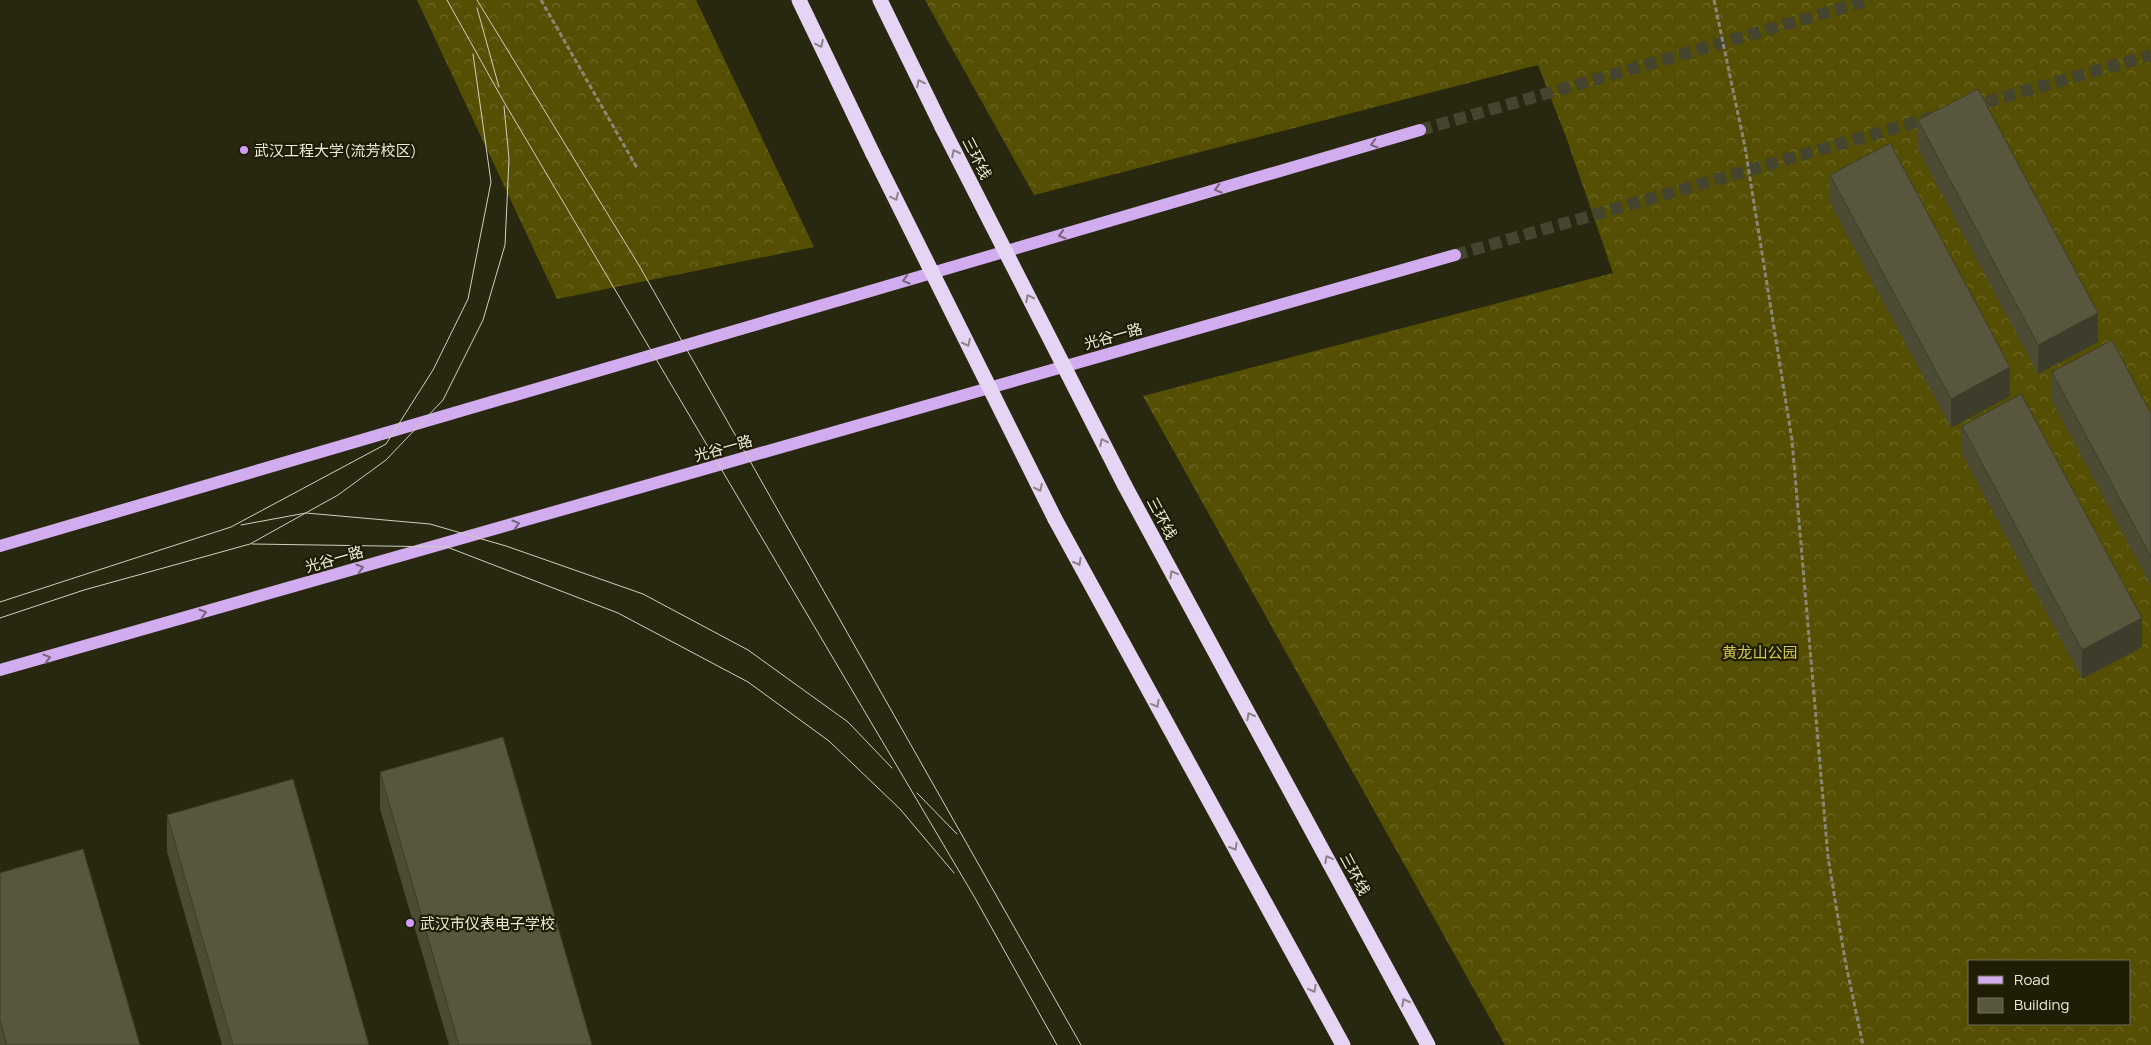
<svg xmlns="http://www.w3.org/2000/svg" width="2151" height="1045" font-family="Manrope,'Noto Sans SC',sans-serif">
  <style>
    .forest { fill: url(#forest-crowns); fill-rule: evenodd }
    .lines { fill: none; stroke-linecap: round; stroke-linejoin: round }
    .major-tunnel { stroke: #45442e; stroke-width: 12; stroke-dasharray: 12 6; stroke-linecap: butt }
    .path { stroke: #898875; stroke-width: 3; stroke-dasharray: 5 2.5; stroke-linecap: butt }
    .major { stroke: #d1acee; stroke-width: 12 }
    .highway { stroke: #e6d4f4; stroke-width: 15 }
    .tram { stroke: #d0cfbf; stroke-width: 1 }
    .highway-bridge { stroke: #e6d4f4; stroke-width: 15 }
    .wall { fill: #4c4b34 }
    .shaded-wall { fill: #3e3d2b }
    .building { fill: #58573d; stroke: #3e3d2b }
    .oneway { stroke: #8c8288 }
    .oneway2 { stroke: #78647a }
    .poi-dot { fill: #d39cfc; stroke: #1f1d05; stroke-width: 2 }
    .labels { text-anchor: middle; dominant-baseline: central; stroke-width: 4.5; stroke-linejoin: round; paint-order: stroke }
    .poi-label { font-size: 15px; fill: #ebebdc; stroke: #1f1d05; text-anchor: start }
    .street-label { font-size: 15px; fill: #ebebdc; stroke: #1f1d05 }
    .park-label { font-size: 15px; fill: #d4cb4a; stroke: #1f1d05 }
  </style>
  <defs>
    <pattern id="forest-crowns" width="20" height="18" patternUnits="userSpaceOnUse" patternTransform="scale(1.25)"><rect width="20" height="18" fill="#544f03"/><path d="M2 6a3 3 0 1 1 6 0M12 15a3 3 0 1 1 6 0" fill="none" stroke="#6d6827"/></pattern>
  </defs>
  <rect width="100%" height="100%" fill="#28270f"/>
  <path class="forest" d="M417 0H696L814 247 557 299Z
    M925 0H2151V1045H1505L1143 396 1613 273 1566 137 1538 65 1034 195ZM1970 961H2130V1024H1970Z"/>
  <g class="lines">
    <path class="major-tunnel" d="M1969 107 2151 55
      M1420 130 1870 0
      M1455 255 1933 117"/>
    <path class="path" d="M541 0 637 168
      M1714 0 1745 147 1792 440 1828 857 1845 960 1863 1045"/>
    <path class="major" d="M0 546 1420 130
      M0 670 1455 255"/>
    <path class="highway" d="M799 0 873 154
      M880 0 942 127
      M1125 486 1428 1045
      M1055 519 1343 1045"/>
    <path class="tram" d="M447 0 504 102 975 898 1057 1045
      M477 0 640 267 1081 1045
      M477 8 499 87
      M241 525 306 513 430 524 506 546 643 594 748 650 848 722 892 768
      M252 544 447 547 618 613 748 682 829 741 900 809 954 873
      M0 602 231 527 386 444 433 370 468 299 491 182 473 54
      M0 618 84 590 250 544 338 495 386 460 443 400 483 320 505 245 509 159 504 106
      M917 793 957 834"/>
    <path class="highway-bridge" d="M942 127 1125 486
      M873 154 1055 519"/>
  </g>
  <path class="wall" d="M1918 120 2098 342 2038 374 1918 149Z
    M1830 175 2010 396 1951 428 1830 203Z
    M2052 372 2151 414V586L2052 401Z
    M1962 426 2142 647 2082 679 1962 454Z
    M380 772 592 1045H449L380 809Z
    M167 815 369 1045H222L167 852Z
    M0 873 140 1045H0Z"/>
  <path class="shaded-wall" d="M2098 313V342L2038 374V345Z
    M2010 367V396L1951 428V399Z
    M2142 618V647L2082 679V650Z"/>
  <path class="building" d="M1978 89 2098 313 2038 345 1918 120Z
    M1890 143 2010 367 1951 399 1830 175Z
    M2112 340 2151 414V557L2052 372Z
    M2021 394 2142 618 2082 650 1962 426Z
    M503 737 592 1045H459L380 772Z
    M293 779 369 1045H233L167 815Z
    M83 849 140 1045H7L0 1020V873Z"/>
  <defs><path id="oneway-chevron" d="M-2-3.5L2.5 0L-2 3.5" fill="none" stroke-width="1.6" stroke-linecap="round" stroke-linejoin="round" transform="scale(1.25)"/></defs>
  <g class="oneway">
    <use href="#oneway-chevron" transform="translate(820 44) rotate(64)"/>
    <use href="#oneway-chevron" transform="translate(920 83) rotate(-116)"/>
    <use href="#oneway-chevron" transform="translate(955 153) rotate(-117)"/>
    <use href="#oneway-chevron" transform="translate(895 197) rotate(64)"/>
    <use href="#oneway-chevron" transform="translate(1029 298) rotate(-117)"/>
    <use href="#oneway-chevron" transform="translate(967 343) rotate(64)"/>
    <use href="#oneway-chevron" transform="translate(1103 442) rotate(-117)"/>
    <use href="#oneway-chevron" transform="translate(1039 488) rotate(64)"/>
    <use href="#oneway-chevron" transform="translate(1078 562) rotate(61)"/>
    <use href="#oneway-chevron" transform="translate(1173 574) rotate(-118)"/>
    <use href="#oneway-chevron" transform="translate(1156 704) rotate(61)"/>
    <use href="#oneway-chevron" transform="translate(1250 716) rotate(-118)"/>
    <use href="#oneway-chevron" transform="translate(1234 847) rotate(61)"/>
    <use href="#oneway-chevron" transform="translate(1328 859) rotate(-118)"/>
    <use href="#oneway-chevron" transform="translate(1313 989) rotate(61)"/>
    <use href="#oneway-chevron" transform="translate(1405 1002) rotate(-118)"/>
  </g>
  <g class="oneway2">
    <use href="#oneway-chevron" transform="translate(1374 144) rotate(164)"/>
    <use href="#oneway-chevron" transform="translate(1218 189) rotate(164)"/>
    <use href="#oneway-chevron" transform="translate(1062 235) rotate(164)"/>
    <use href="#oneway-chevron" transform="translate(906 280) rotate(164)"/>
    <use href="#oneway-chevron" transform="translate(516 524) rotate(-16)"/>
    <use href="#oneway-chevron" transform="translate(360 568) rotate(-16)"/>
    <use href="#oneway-chevron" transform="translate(203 613) rotate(-16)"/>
    <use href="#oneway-chevron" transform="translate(47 658) rotate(-16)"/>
  </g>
  <g class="poi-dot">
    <circle cx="244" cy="150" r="5"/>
    <circle cx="410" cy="923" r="5"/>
  </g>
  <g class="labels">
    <g class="poi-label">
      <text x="254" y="150">武汉工程大学(流芳校区)</text>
      <text x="420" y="923">武汉市仪表电子学校</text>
    </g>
    <g class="street-label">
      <text transform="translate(977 158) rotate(63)">三环线</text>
      <text transform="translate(1113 336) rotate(-16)">光谷一路</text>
      <text transform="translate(723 448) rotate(-16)">光谷一路</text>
      <text transform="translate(1162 518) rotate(62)">三环线</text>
      <text transform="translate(334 559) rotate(-16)">光谷一路</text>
      <text transform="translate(1355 874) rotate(62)">三环线</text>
    </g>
    <g class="park-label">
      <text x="1760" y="652">黄龙山公园</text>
    </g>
  </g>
  <rect x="1968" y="960" width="162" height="65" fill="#1f1d05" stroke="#716f5b"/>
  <rect x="1978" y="976" width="25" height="8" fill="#d1acee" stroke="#716f5b"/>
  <text x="2014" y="985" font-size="15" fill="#ebebdc">Road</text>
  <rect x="1978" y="998" width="25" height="15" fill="#58573d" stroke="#716f5b"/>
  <text x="2014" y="1010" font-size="15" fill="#ebebdc">Building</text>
</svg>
